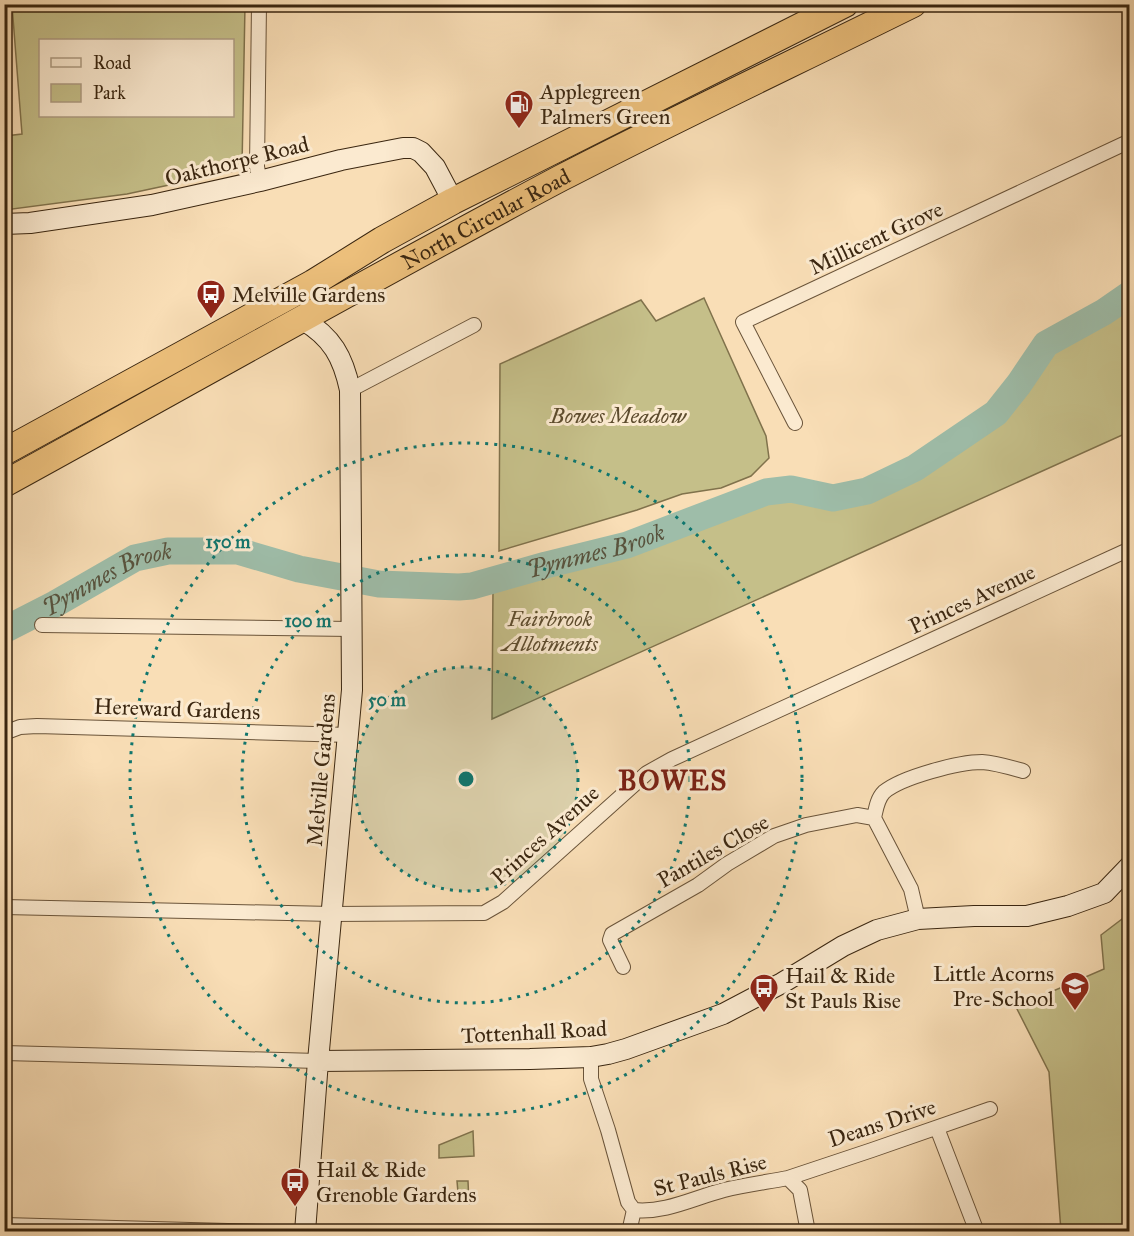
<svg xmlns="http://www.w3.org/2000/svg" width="1134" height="1236" font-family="'IM FELL Great Primer',serif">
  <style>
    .green { fill: #c5bf89; stroke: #80724c; stroke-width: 1.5; fill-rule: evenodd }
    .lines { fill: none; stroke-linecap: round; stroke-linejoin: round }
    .river { stroke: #9ebda9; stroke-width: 27 }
    .street-casing { stroke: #6a543a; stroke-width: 16 }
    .secondary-casing { stroke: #3a2610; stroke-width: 22 }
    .highway-casing { stroke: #3a2610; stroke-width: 28 }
    .street { stroke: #fbead0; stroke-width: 14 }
    .secondary { stroke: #fbead0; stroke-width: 20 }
    .highway { stroke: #ecbf7b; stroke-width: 26 }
    .ring { fill: none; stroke: #0f766e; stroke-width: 3; stroke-dasharray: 3 6 }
    .labels { text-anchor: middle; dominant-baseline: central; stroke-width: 6; stroke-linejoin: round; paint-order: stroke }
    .poi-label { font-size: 22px; fill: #3a2610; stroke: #fbead0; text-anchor: start }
    .street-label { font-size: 22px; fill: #3a2610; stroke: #fbead0 }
    .park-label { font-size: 22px; font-style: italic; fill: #5d4c2e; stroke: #fbead0 }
    .water-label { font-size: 24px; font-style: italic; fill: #58533e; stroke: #fbead0 }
    .district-label { font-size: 28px; font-weight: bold; letter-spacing: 1.5px; fill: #7a1f14; stroke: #fbead0 }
    .centre { fill: #0f766e; stroke: #fbead0; stroke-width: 3 }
    .ring-label { font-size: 18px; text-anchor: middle; font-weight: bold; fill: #0f766e; stroke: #fbead0; stroke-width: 6; stroke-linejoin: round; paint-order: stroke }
  </style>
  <rect width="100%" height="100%" fill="#f9deb6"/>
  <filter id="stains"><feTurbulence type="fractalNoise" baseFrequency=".00333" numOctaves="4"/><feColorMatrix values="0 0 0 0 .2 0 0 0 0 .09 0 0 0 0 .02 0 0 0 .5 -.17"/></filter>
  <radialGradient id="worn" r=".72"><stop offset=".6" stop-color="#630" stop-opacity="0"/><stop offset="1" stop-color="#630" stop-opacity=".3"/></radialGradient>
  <path class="green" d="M12 5H245L242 167 239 170 127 194 5 210V136L22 134ZM40 40H232V116H40Z
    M704 298 766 436 769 458 751 476 721 488 682 494 637 510 499 551 500 364 641 300 656 321Z
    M1129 299V432L492 719 493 588 626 554 778 495 833 504 851 503 870 496 913 476 1004 414 1047 351Z
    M1126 916 1130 917 1129 1231H1061L1049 1072 1016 1007 1104 969 1101 935Z
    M473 1131 474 1156 439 1158V1145Z
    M457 1181H468L469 1204H459Z"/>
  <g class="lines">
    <path class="river" id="s1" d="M4 630 55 604 135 558 168 551H238L299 569 379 584 459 587 472 586 546 565 627 545 766 492 791 489 833 498 867 491 915 468 996 413 1019 384 1046 344 1104 312 1130 294"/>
    <g class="street-casing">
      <path id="street" d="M259 4 257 167 260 181
        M350 390 474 325
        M795 423 743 322 1130 141
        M42 625 352 629
        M4 733 20 727 37 726 349 735
        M874 818C876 809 877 799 884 792 902 777 959 762 982 762 996 763 1009 767 1023 771
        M4 907 332 914 484 913 503 902 647 773 672 759 1130 549
        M623 967 610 940 612 934 698 885 727 864 774 836 806 825 857 815 874 818 911 889 918 919
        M4 1053 318 1061
        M591 1057V1079L608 1130 628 1202 634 1210C666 1213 693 1198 724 1190 745 1185 767 1182 788 1178L800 1190 808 1232
        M937 1128 977 1232
        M788 1178 872 1150 990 1109
        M4 1225 264 1232
        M629 1232 634 1210"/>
    </g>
    <g class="secondary-casing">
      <path id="secondary" d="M4 224 30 223 152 205 260 181 341 160 403 148H413L421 152 435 167 453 201
        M303 320C332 337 343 357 350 390L352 690 318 1061 305 1232
        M318 1061 530 1059 591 1057 608 1054 626 1049 723 1014 782 983 843 946 877 930 918 919 974 916H1027L1068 906 1104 893 1130 866"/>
    </g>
    <g class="highway-casing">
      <g id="highway">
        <path d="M4 452 313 283 382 240 453 201 845 4"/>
        <path id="s2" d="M4 484C190 382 374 277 561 178 677 118 796 62 913 4"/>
      </g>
    </g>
    <use href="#street" class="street"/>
    <use href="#secondary" class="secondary"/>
    <use href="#highway" class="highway"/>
  </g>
  <circle cx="466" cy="779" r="112" fill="#0f766e" fill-opacity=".12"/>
  <g class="ring">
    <circle cx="466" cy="779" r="112"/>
    <circle cx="466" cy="779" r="224"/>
    <circle cx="466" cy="779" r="336"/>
  </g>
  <defs>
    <g id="fuel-pin" transform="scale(1.5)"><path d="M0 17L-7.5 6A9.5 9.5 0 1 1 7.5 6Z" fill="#8f2418" stroke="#fbead0"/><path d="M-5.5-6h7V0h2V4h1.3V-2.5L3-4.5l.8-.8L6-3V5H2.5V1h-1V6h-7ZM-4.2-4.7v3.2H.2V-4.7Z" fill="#fff"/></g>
    <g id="bus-pin" transform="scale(1.5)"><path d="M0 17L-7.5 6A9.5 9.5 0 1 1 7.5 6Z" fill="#8f2418" stroke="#fbead0"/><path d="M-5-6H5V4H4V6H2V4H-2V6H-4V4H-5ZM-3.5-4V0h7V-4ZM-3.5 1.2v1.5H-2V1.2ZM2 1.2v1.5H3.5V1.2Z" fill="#fff"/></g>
    <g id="school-pin" transform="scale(1.5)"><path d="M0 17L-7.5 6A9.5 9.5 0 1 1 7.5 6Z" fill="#8f2418" stroke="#fbead0"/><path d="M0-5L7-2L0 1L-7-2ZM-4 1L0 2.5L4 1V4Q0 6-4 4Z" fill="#fff"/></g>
  </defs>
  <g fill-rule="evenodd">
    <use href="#fuel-pin" x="519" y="104"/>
    <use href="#bus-pin" x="211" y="294"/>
    <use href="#school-pin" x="1075" y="986"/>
    <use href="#bus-pin" x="764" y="988"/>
    <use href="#bus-pin" x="295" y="1182"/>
  </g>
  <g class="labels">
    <g class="poi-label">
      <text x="540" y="91">Applegreen<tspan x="540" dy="25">Palmers Green</tspan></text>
      <text x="232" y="294">Melville Gardens</text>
      <text x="1054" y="973" text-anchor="end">Little Acorns<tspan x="1054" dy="25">Pre-School</tspan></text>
      <text x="785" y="975">Hail &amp; Ride<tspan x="785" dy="25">St Pauls Rise</tspan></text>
      <text x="316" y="1169">Hail &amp; Ride<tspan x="316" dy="25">Grenoble Gardens</tspan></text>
    </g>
    <g class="street-label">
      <text transform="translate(237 161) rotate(-14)">Oakthorpe Road</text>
      <text stroke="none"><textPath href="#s2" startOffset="550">North Circular Road</textPath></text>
      <text transform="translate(876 238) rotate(-25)">Millicent Grove</text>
      <text transform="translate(972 599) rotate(-25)">Princes Avenue</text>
      <text transform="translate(177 709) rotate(2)">Hereward Gardens</text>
      <text transform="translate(321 770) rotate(-85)">Melville Gardens</text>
      <text transform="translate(545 835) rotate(-42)">Princes Avenue</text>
      <text transform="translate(713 851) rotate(-30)">Pantiles Close</text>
      <text transform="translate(534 1032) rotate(-3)">Tottenhall Road</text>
      <text transform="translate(882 1123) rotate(-18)">Deans Drive</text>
      <text transform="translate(710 1175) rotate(-14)">St Pauls Rise</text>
    </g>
    <g class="park-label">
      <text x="618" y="415">Bowes Meadow</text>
      <text x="550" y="618">Fairbrook<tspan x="550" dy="25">Allotments</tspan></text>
    </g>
    <g class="water-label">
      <text stroke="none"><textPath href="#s1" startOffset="620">Pymmes Brook</textPath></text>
      <text stroke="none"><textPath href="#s1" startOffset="116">Pymmes Brook</textPath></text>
    </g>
    <g class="district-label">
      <text x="673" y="780">BOWES</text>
    </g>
  </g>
  <circle cx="466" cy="779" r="9" class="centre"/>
  <g class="ring-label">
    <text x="228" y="548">150 m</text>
    <text x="308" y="627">100 m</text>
    <text x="387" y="706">50 m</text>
  </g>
  <rect width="1134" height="1236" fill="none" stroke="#f9deb6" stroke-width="24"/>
  <rect x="6" y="6" width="1122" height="1224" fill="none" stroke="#3a2610" stroke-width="3"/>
  <rect x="12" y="12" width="1110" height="1212" fill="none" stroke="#3a2610" stroke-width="1.5"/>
  <rect x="39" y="39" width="195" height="78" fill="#fbead0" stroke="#ae9c83" stroke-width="1.5"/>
  <rect x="51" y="58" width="30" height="9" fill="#fbead0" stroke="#ae9c83" stroke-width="1.5"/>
  <text x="93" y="69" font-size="18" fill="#3a2610">Road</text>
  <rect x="51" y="84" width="30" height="18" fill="#c5bf89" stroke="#ae9c83" stroke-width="1.5"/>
  <text x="93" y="99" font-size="18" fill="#3a2610">Park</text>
  <rect width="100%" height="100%" filter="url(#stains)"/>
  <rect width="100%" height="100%" fill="url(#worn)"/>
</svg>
